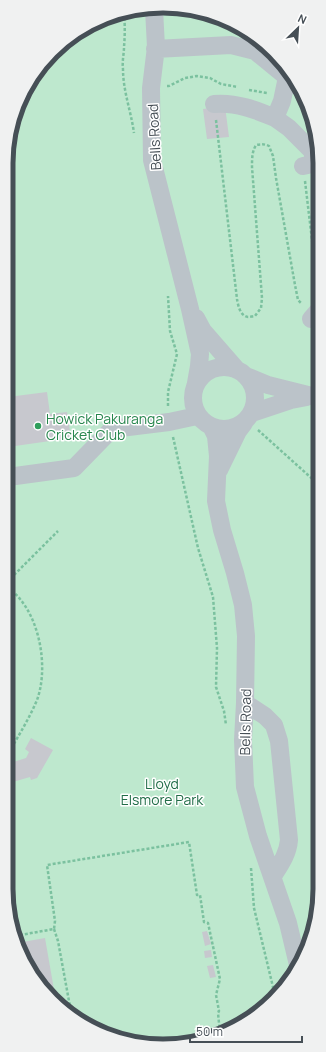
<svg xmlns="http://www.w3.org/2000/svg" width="326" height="1052" font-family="Manrope,sans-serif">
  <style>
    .green { fill: #bee8ce }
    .building { fill: #c7c8ce }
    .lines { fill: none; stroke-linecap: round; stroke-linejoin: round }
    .path { stroke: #7bc19f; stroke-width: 2.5; stroke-dasharray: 3 2; stroke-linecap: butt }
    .minor { stroke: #bbc3c9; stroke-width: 18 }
    .leisure-dot { fill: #2e9e5b; stroke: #fff; stroke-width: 1.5 }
    .labels { text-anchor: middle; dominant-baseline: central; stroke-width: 3; stroke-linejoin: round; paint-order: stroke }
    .street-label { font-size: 14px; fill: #464f56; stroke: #fff }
    .leisure-label { font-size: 14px; fill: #27864d; stroke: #fff; text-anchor: start }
    .park-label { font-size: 14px; fill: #216d48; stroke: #fff }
    .rim { fill: none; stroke: #464f56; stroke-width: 5 }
  </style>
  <rect width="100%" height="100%" fill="#eeecec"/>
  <path class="green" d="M133 9H194L241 27 281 59 304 94 319 142 317 920 294 976 250 1019 203 1041 143 1045 93 1030 45 993 18 949 6 889 9 132 33 76 76 32Z"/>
  <path class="building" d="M225 106 229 137 207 139 203 109Z
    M47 392 50 414 67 412 71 438 8 447V397Z
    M31 738 53 750 37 778 31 780 30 777 6 784 7 764 26 758 29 752 25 749Z
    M207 931 211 944 205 946 202 932Z
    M45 938 56 1001 45 993 18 949 17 943Z
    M211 950 212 957 205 958 204 951Z
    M213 965 216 977 210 978 207 966Z"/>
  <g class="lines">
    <path class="path" d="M124 13C125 24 125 36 124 47 124 54 122 61 123 69 123 91 131 111 134 133
      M167 86H169L185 78 197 76 210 78 221 84 238 87
      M249 90 267 93
      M216 120 237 299C238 305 240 316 248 317 250 317 253 316 255 316L261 308 262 298 252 167C252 158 252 152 256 145 261 144 265 144 269 146L273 156 276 178 295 285 298 300 302 304
      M306 120 313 125
      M305 181 317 282V296
      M168 406V392L177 354 170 331 168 296
      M258 430 318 484
      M173 437 198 548 213 597 217 648 216 687 224 711 226 725
      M7 582 58 531
      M7 748 11 749C20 733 30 717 37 700 48 670 41 624 20 599 16 594 11 590 7 586
      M251 868 254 908 273 987V996
      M54 929 58 941 71 1012
      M15 936 54 929 55 921 47 865 189 842 197 895H200L204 922 208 923 220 979 216 995 219 1011 218 1013 220 1033"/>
    <path class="minor" d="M154 9 156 47 151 88 152 160 190 309 200 354 199 366 196 383
      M155 49 231 45 255 51 299 87
      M214 104C236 102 256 110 275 118L282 101 287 77
      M275 118 289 128 313 152V160L308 165 303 166
      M196 318 203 331 237 370
      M311 319 318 311
      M193 398a31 31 0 1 1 62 0a31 31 0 1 1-62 0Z
      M246 376 268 385 312 396
      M252 413 291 400 307 397
      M212 428 216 436 218 456 216 501 222 530 235 573 243 605 246 636 245 703 243 740 245 787 258 836 288 923 298 965
      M219 470 238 431 244 423
      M8 477 74 468 112 429 169 422 197 416
      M245 703 265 716 274 725 279 741 289 840C288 854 280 865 273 876"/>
  </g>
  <circle class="leisure-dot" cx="38" cy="426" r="4"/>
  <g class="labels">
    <g class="street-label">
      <text transform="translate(154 137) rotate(-93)">Bells Road</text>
      <text transform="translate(245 722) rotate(-89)">Bells Road</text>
    </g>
    <g class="leisure-label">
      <text x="46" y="418">Howick Pakuranga<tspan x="46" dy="16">Cricket Club</tspan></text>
    </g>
    <g class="park-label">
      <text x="162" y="783">Lloyd<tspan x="162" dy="16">Elsmore Park</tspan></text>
    </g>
  </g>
  <path d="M0 0H326V1052H0ZM163 13H163A150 150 0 0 1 313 163V889A150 150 0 0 1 163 1039H163A150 150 0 0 1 13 889V163A150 150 0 0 1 163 13Z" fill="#f0f1f1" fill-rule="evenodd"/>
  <path class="rim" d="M163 13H163A150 150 0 0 1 313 163V889A150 150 0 0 1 163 1039H163A150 150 0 0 1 13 889V163A150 150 0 0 1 163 13Z"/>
  <g transform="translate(298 28) rotate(25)" stroke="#ffffff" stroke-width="3" paint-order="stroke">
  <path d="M0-3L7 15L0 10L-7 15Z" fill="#464f56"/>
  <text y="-6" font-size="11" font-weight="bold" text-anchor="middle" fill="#464f56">N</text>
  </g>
  <path d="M190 1036v6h112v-6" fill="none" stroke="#464f56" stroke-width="2"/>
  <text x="196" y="1036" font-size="12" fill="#464f56" stroke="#ffffff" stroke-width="3" paint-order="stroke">50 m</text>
</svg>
